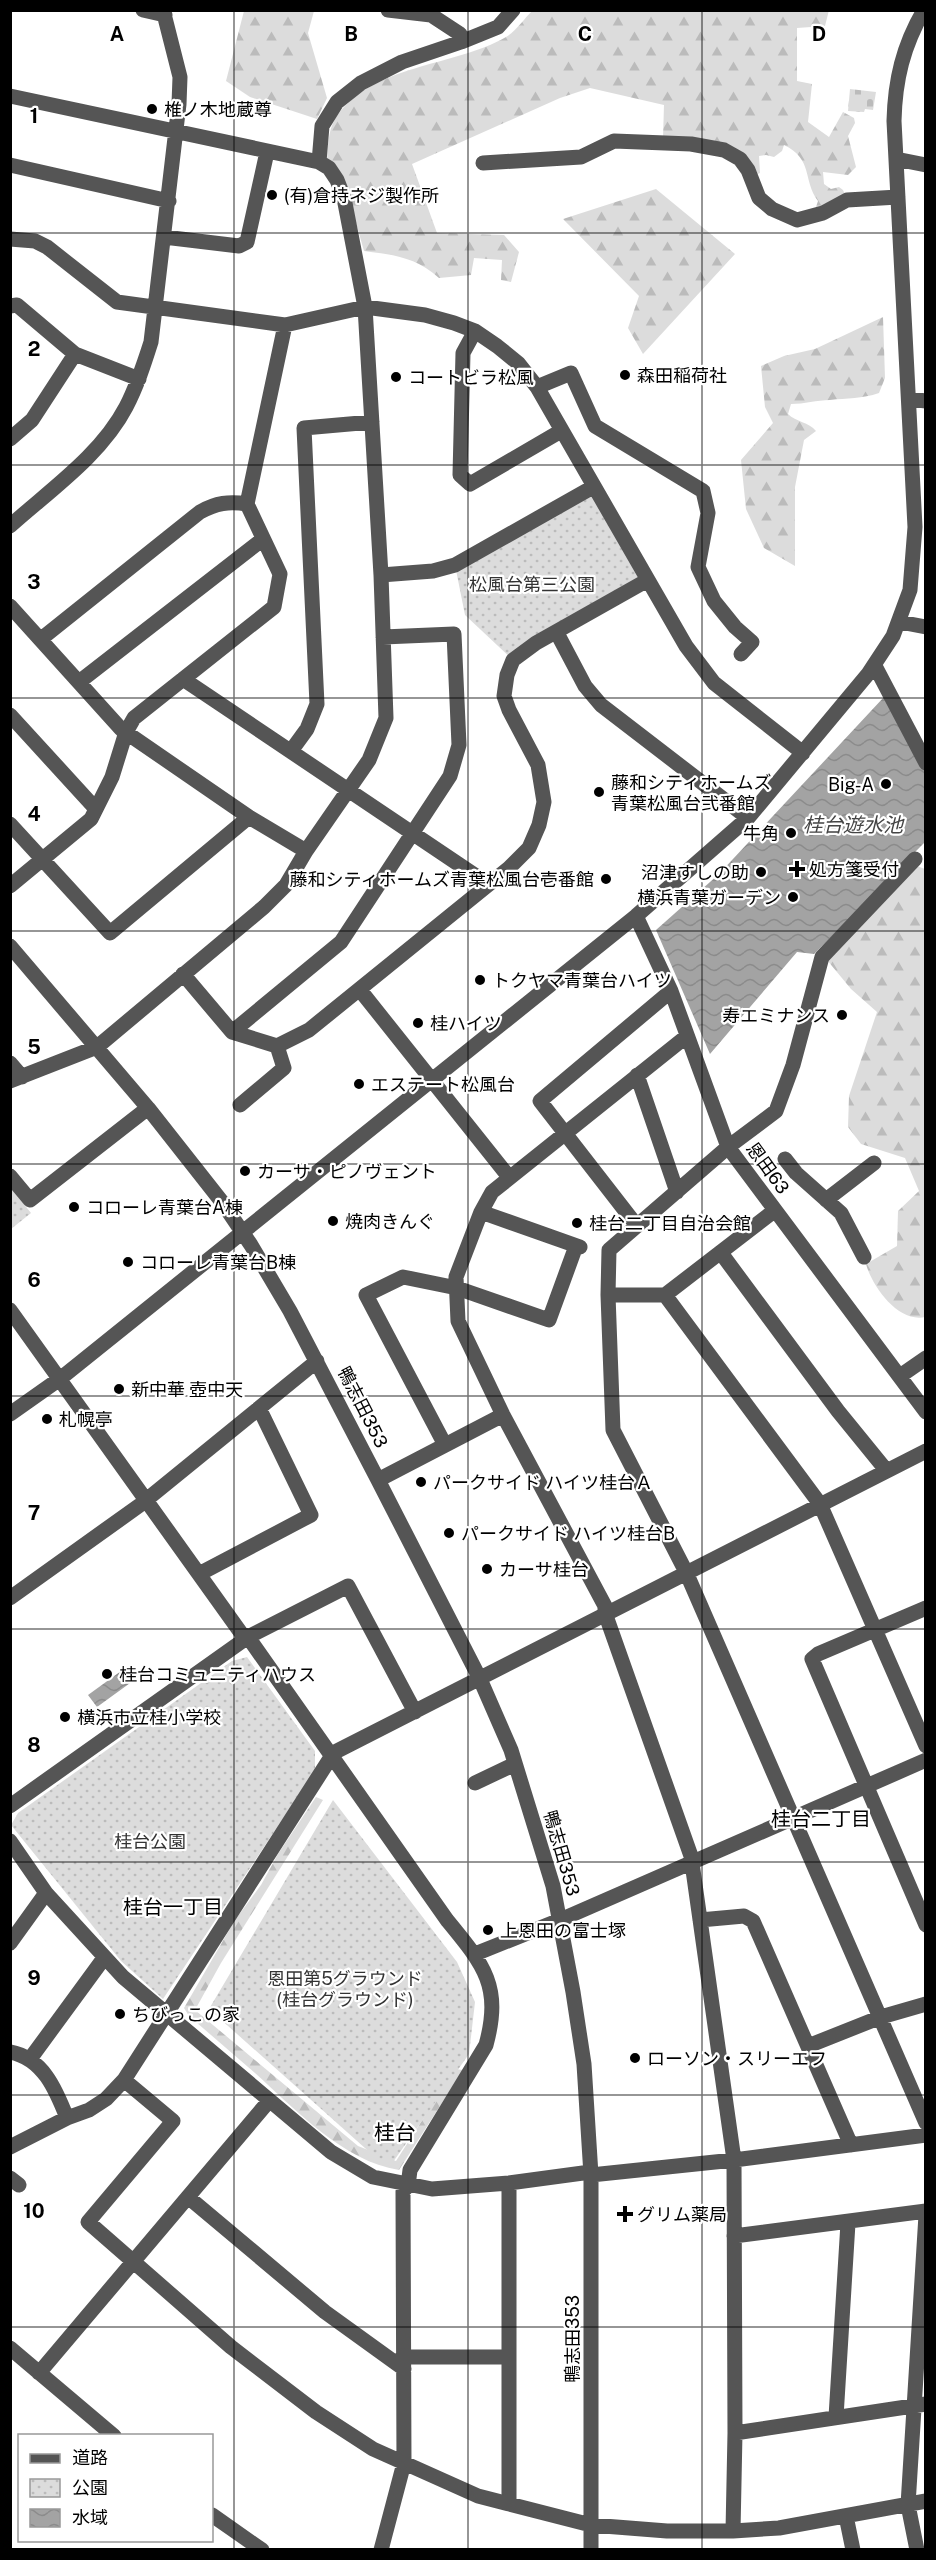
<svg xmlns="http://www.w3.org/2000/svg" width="936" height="2560" font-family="'Public Sans','Noto Sans JP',sans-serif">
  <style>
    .forest { fill: url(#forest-firs) }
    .cemetery { fill: url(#cemetery-stones) }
    .park { fill: url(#park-dots) }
    .water { fill: url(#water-waves) }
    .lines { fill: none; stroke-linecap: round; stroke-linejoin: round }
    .minor { stroke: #555; stroke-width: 15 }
    .grid { fill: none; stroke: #000; stroke-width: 1.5; stroke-opacity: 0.55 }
    .poi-dot { fill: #000; stroke: #fff; stroke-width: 2 }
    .labels { text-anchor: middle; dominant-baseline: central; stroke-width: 4.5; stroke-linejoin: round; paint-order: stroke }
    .poi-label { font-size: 18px; fill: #000; stroke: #fff; text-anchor: start }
    .park-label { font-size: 18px; fill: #333; stroke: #fff }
    .street-label { font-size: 18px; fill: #000; stroke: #fff }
    .water-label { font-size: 20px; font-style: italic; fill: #444; stroke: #fff }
    .neighbourhood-label { font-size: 20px; fill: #000; stroke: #fff }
    .quarter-label { font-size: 21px; fill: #000; stroke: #fff }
    .grid-label { font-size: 20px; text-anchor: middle; font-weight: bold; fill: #000; stroke: #fff; stroke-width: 4.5; stroke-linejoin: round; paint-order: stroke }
  </style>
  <defs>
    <pattern id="forest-firs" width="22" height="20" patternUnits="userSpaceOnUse" patternTransform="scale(1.5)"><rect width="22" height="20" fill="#dcdcdc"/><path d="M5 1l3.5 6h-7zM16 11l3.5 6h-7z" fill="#bbb"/></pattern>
    <pattern id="cemetery-stones" width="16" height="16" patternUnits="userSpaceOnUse" patternTransform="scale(1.5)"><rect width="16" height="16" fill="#dcdcdc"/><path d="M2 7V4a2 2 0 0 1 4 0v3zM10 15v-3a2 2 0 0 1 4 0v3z" fill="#bbb"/></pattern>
    <pattern id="park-dots" width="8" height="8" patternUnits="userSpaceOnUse" patternTransform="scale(1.5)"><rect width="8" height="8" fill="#dcdcdc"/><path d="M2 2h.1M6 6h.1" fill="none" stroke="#bbb" stroke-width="1.8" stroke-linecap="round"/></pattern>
    <pattern id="water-waves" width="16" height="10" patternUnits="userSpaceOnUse" patternTransform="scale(1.5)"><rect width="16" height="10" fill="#a3a3a3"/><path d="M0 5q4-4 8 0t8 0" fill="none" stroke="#8b8b8b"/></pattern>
  </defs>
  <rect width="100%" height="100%" fill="#fff"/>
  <path class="forest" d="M829 10 825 26 797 28V81L812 84 808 122 829 137 843 112 854 118 855 123 848 136 856 167 848 175 823 172 824 184 831 189 839 187 843 190 846 197 815 210 818 201C802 179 814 160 784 145L782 151 774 157 766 155 759 156 760 173 755 175 742 153 663 138 664 105 590 88 560 98 412 164 437 233 504 235 519 252 511 282 501 280 502 260 474 258 471 275 439 278C415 257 395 255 364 251L343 177 327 160C328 146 328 131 335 119 370 64 454 67 506 37 516 31 524 19 532 11Z
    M244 11H314L308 33 327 98 317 119 250 97 226 81Z
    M656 189 735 254 643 354 628 328 639 296 563 219Z
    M883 317 885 378 879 393C862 399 847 398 830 400 817 400 804 404 791 404L788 414C796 422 809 422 816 431L804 440 795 487V566L764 548 746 509 741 460 773 423 765 407 761 366 784 356 815 349Z
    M917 866 925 869V1317C898 1323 872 1286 866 1264L897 1246 898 1211 919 1191 905 1158 861 1144 848 1127 849 1096 877 1012 851 989 827 960Z
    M316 1797 323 1800 221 1963 195 2010 358 2146 396 2161 455 2069 463 2070 399 2170C343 2161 296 2110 255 2073 233 2054 211 2035 189 2016L184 2008 235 1920 261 1885 278 1854Z"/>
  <path class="cemetery" d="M850 89 876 92 873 110 865 109 864 112 848 111Z"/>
  <path class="park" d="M593 487 642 579 513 660 465 615 455 565Z
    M10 1187 31 1213 11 1229H10Z
    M247 1657 315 1751V1770L163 1999 121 1961 11 1825 18 1813 232 1661Z
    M333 1800 457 1962 475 2002 469 2054 393 2162 375 2157 209 2009Z"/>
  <path class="water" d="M884 697 925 766V842L814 954 797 952 710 1054 656 930 719 874Z
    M128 1666 137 1678 97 1707 88 1695Z"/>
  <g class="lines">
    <path class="minor" d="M143 10 165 15
      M388 10 431 15 460 34 461 42
      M10 96 319 162 329 168 337 180 344 198 365 307 381 575 386 718 369 760 306 851 286 885 264 907 97 1047 10 1081
      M896 159 926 165
      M319 162 322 126 337 102 361 83 402 62 461 42 498 27 513 10
      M483 163 581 157 614 141 691 144 724 150 740 159 748 170 759 198 772 209 797 220 823 213 847 200 898 197
      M10 165 169 201
      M164 237 239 246 247 242 267 152
      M10 239 35 241 47 247 117 302 285 325 365 307 425 315 454 323 475 331 497 346 518 363 537 387 686 646 714 683 803 753
      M10 306 17 305 75 354 139 379
      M475 331 463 353 460 475 470 484 561 431
      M537 387 571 373 595 426 703 491 708 513 698 567 714 601 735 627 752 642 741 654
      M909 399 926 401
      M10 439 32 420 75 354
      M10 526C50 490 101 455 126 407 137 386 144 364 151 342L179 104 180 77 163 10
      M381 575 433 571 455 565 593 487
      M10 606 121 729 249 817 306 851
      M900 622 926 627
      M557 633 585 686 601 705 748 818
      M41 639 200 512C216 503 229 501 247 504
      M875 666 926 763
      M183 679 488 884
      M79 682 263 539
      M10 715 95 808
      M291 751 307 729 317 704 304 428 372 422
      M10 824 110 933 249 817
      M915 859 822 957 793 1065 776 1111 728 1147 609 1250 608 1295 613 1430 686 1572 926 2123
      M10 886 91 819 112 777 126 732 134 718 274 607 280 574 247 504 285 325
      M636 916 671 991 728 1147 926 1412
      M10 946 148 1108 222 1202 251 1245 290 1311 378 1480 480 1679 511 1750 553 1886 573 1992 584 2064 591 2175V2550
      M183 974 232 1032 277 1046 309 1030 509 868 529 848 539 825 544 802 538 765 509 710 504 696 507 675 513 660 536 643 646 581
      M360 990 509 1177
      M232 1032 341 942 450 776 459 745 454 634 383 637
      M687 1036 492 1192 481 1212 456 1277 458 1321 503 1415 605 1606V1613L691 1856 734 2160 735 2433 733 2531
      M10 1063 22 1077
      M637 1075 677 1192
      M240 1105 284 1068 277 1046
      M785 1159 796 1173 841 1213 864 1257
      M10 1176 30 1200 148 1108
      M826 1200 874 1163
      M481 1212 580 1247
      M637 1226 540 1101 671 991
      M721 1253 838 1411 886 1470
      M608 1295H665L774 1211
      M665 1295 820 1504 926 1746
      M10 1310 241 1633 248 1637 447 1920C484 1965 502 1986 486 2045L410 2170 408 2186 403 2191 404 2463 381 2550
      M900 1376 926 1358
      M10 1414 61 1378 636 916 748 818 868 674 893 636 910 590 915 527 894 121C895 80 903 46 924 10
      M445 1445 366 1295 403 1277 457 1288 549 1320 576 1246
      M378 1480 503 1415
      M199 1574 311 1515 259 1408
      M10 1598 140 1505 317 1361
      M926 1608 818 1654 812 1659 926 1925
      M475 1783 515 1764
      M10 1806 248 1637 348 1586 415 1712
      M10 1841 46 1893 123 1977 331 2152 373 2177 432 2189 509 2183 583 2173 591 2175 734 2160 926 2135
      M700 1920 744 1916 753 1921 851 2145
      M10 1943 46 1893
      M475 1954 560 1920 926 1760
      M808 2046 881 2017 926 2004
      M10 2052C43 2058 56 2090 67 2118
      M30 2059 104 1958
      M124 2080 173 2121 88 2222 231 2347 316 2412 373 2449 478 2496 591 2525 667 2531H733L779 2528 926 2501
      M10 2147 67 2118 89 2110 106 2099 124 2080 331 1757 337 1751 926 1451
      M10 2178 19 2185
      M188 2197 325 2312 404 2369
      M734 2236 926 2211
      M10 2348 114 2436
      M402 2357H508
      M39 2373 269 2101
      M836 2417 848 2223
      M735 2433 926 2404
      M509 2504V2183
      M212 2515 262 2550
      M846 2516 853 2550
      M917 2550 908 2505 926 2215"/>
  </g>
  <path class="grid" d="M234 10V2550M468 10V2550M702 10V2550M10 233H926M10 465H926M10 698H926M10 931H926M10 1164H926M10 1396H926M10 1629H926M10 1862H926M10 2095H926M10 2327H926"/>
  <g class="poi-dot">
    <circle cx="152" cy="109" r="6"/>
    <circle cx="272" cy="195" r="6"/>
    <circle cx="625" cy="375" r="6"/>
    <circle cx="396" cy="377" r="6"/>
    <circle cx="886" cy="784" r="6"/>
    <circle cx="599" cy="792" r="6"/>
    <circle cx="791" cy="833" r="6"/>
    <path d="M794 860h6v6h6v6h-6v6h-6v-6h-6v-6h6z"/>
    <circle cx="761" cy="872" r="6"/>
    <circle cx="606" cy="879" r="6"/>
    <circle cx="793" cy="897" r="6"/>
    <circle cx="480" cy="980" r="6"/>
    <circle cx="842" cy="1015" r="6"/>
    <circle cx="418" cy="1023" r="6"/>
    <circle cx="359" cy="1084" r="6"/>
    <circle cx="245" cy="1171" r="6"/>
    <circle cx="74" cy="1207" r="6"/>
    <circle cx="333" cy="1221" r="6"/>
    <circle cx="577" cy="1223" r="6"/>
    <circle cx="128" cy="1262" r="6"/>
    <circle cx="119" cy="1389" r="6"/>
    <circle cx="47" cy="1419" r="6"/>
    <circle cx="421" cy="1482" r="6"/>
    <circle cx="449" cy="1533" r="6"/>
    <circle cx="487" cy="1569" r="6"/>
    <circle cx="107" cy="1674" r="6"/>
    <circle cx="65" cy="1717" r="6"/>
    <circle cx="488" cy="1930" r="6"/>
    <circle cx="120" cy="2014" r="6"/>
    <circle cx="635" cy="2058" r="6"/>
    <path d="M622 2205h6v6h6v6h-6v6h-6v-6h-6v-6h6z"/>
  </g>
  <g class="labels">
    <g class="poi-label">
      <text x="164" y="109">椎ノ木地蔵尊</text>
      <text x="284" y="195">(有)倉持ネジ製作所</text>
      <text x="637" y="375">森田稲荷社</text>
      <text x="408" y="377">コートビラ松風</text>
      <text x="611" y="782">藤和シティホームズ<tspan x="611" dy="21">青葉松風台弐番館</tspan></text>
      <text x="874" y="784" text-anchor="end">Big-A</text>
      <text x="779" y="833" text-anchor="end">牛角</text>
      <text x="809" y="869">処方箋受付</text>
      <text x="749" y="872" text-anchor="end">沼津すしの助</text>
      <text x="594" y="879" text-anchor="end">藤和シティホームズ青葉松風台壱番館</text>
      <text x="781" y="897" text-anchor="end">横浜青葉ガーデン</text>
      <text x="492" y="980">トクヤマ青葉台ハイツ</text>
      <text x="830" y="1015" text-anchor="end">寿エミナンス</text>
      <text x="430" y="1023">桂ハイツ</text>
      <text x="371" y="1084">エステート松風台</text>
      <text x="257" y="1171">カーサ・ピノヴェント</text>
      <text x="86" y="1207">コローレ青葉台A棟</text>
      <text x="345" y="1221">焼肉きんぐ</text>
      <text x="589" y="1223">桂台二丁目自治会館</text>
      <text x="140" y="1262">コローレ青葉台B棟</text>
      <text x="131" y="1389">新中華 壺中天</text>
      <text x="59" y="1419">札幌亭</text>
      <text x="433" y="1482">パークサイド ハイツ桂台Ａ</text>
      <text x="461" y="1533">パークサイド ハイツ桂台B</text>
      <text x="499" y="1569">カーサ桂台</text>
      <text x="119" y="1674">桂台コミュニティハウス</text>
      <text x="77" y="1717">横浜市立桂小学校</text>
      <text x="500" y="1930">上恩田の富士塚</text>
      <text x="132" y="2014">ちびっこの家</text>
      <text x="647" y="2058">ローソン・スリーエフ</text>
      <text x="637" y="2214">グリム薬局</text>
    </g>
    <g class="park-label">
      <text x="532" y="584">松風台第三公園</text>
      <text x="150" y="1841">桂台公園</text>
      <text x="345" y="1978">恩田第5グラウンド<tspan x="345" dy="21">(桂台グラウンド)</tspan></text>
    </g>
    <g class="street-label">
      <text transform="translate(768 1168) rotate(54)">恩田63</text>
      <text transform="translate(363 1407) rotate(63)">鴨志田353</text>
      <text transform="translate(562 1853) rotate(74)">鴨志田353</text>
      <text transform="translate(572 2339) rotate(-90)">鴨志田353</text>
    </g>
    <g class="water-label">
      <text x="853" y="825">桂台遊水池</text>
    </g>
    <g class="neighbourhood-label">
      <text x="821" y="1819">桂台二丁目</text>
      <text x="173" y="1907">桂台一丁目</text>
    </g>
    <g class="quarter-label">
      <text x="395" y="2132">桂台</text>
    </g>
  </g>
  <g class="grid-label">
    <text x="117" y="41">A</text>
    <text x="351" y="41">B</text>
    <text x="585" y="41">C</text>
    <text x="819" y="41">D</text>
    <text x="34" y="123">1</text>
    <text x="34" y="356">2</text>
    <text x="34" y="589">3</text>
    <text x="34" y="821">4</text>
    <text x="34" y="1054">5</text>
    <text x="34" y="1287">6</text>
    <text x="34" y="1520">7</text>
    <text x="34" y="1752">8</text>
    <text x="34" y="1985">9</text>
    <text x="34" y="2218">10</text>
  </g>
  <rect width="936" height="2560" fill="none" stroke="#000000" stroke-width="24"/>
  <rect x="18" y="2434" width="195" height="108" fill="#ffffff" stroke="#999999" stroke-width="1.5"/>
  <rect x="30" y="2454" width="30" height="9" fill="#555555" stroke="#999999" stroke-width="1.5"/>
  <text x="72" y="2464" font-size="18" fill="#000000">道路</text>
  <rect x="30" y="2479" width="30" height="18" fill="url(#park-dots)" stroke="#999999" stroke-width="1.5"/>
  <text x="72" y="2494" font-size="18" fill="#000000">公園</text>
  <rect x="30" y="2509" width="30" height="18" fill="url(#water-waves)" stroke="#999999" stroke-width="1.5"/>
  <text x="72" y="2524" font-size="18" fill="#000000">水域</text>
</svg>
